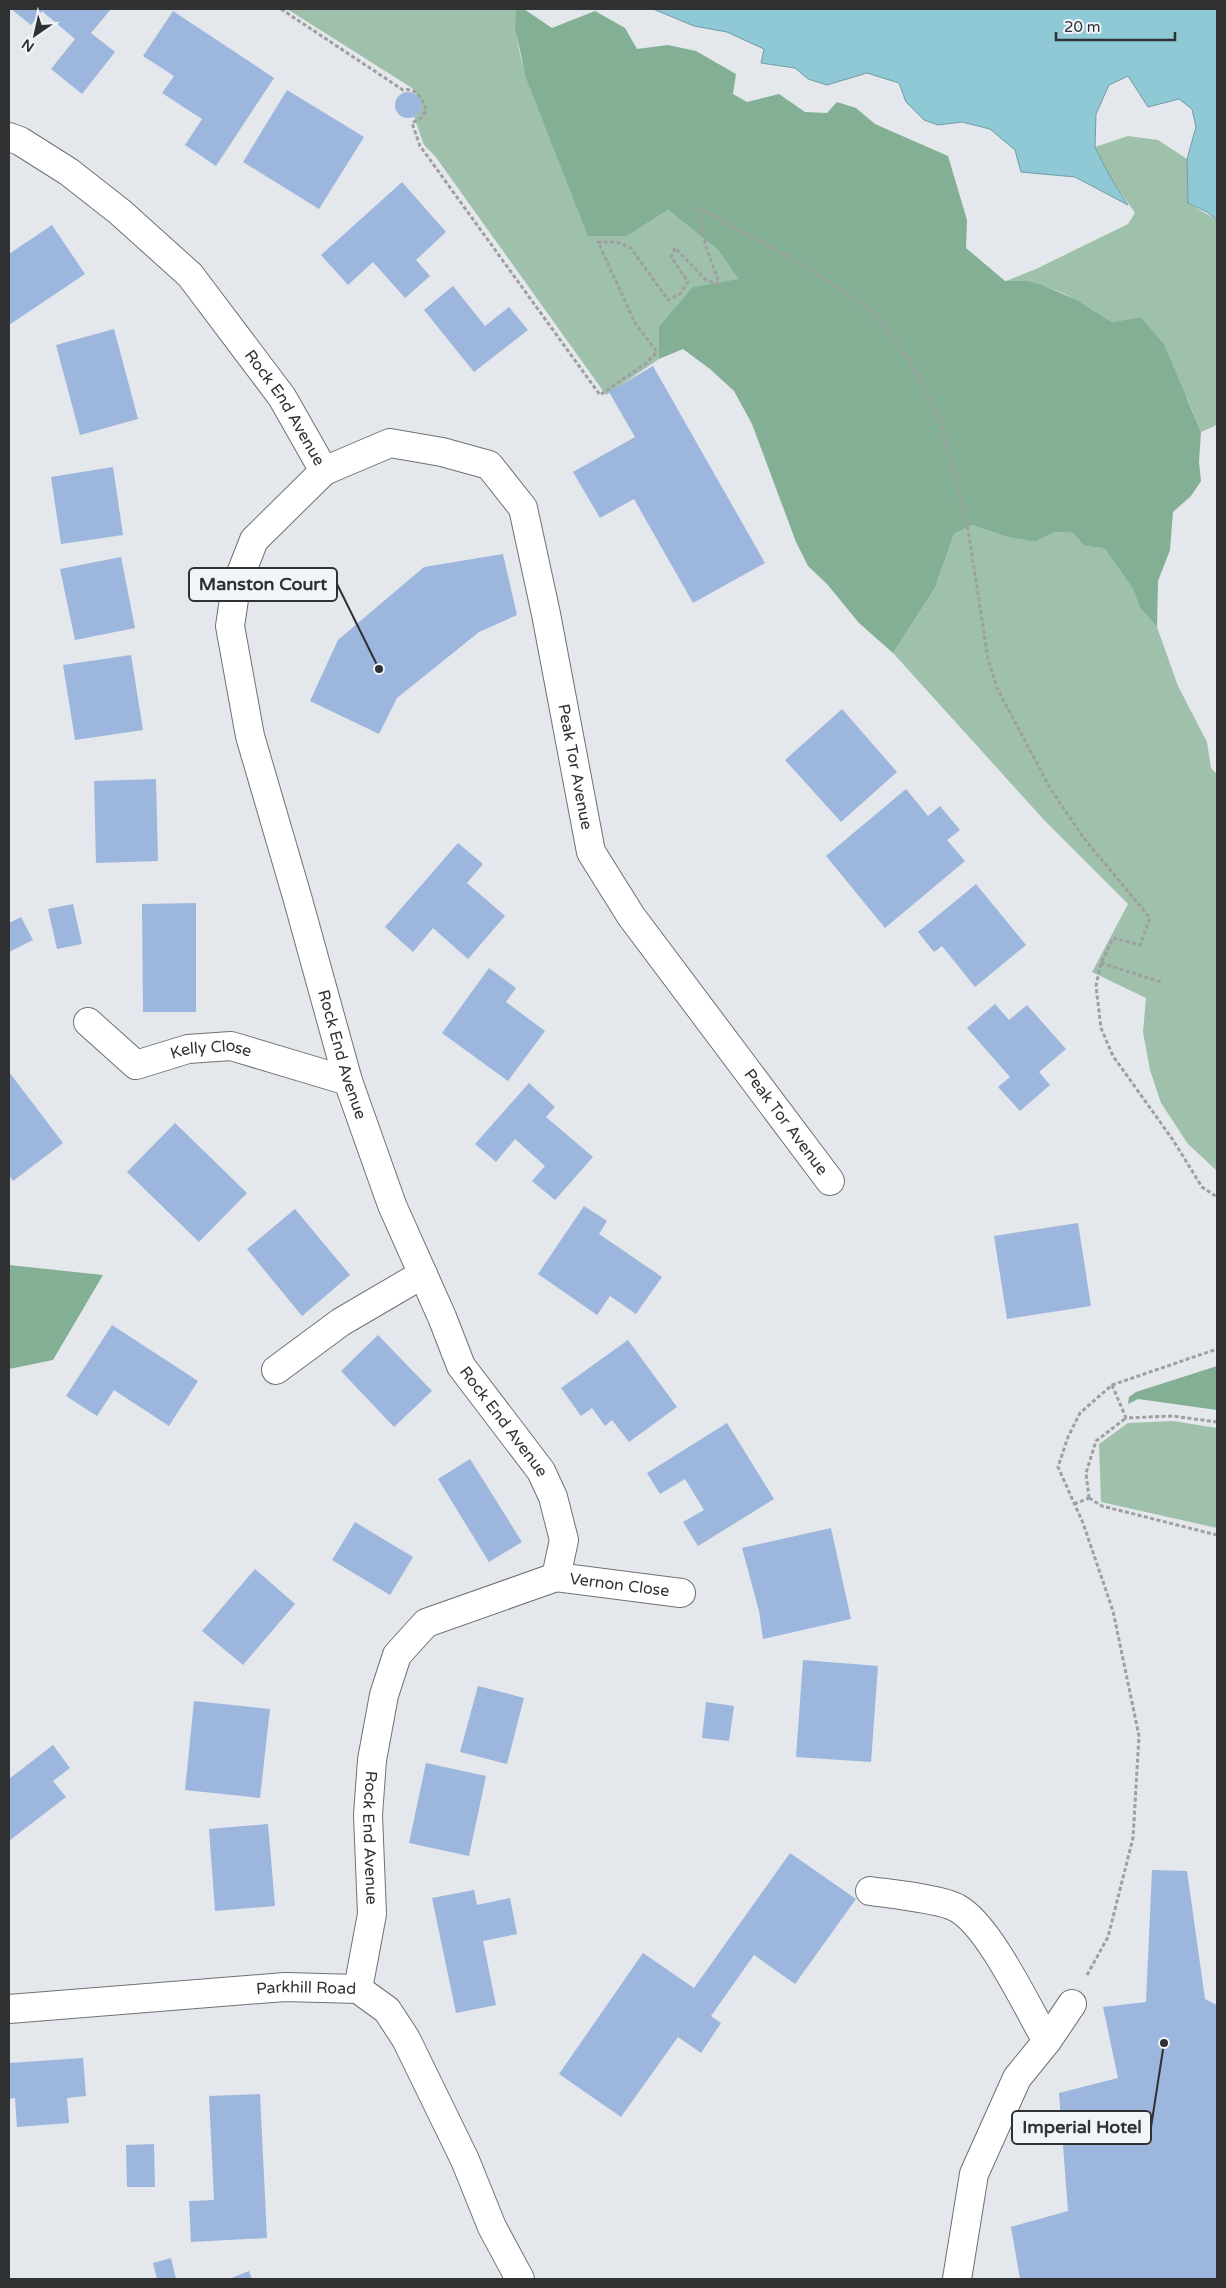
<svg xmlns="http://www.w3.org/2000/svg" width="1226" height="2288" font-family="'Varela Round',sans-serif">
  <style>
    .green { fill: #9fc1ac }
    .forest { fill: #83b095 }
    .water { fill: #8fc9d6; stroke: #729ba5 }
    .building { fill: #9db6dd }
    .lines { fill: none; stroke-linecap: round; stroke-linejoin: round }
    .minor-casing { stroke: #6f7175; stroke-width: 30 }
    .path { stroke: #9d9fa2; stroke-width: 3; stroke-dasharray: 4 2.5; stroke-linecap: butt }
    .minor { stroke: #fff; stroke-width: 28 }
    .labels { text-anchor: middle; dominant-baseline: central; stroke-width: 5; stroke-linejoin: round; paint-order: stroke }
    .street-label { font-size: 16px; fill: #303133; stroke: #f1f4f8 }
    .leader { fill: none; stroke: #303133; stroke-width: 2 }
    .callout-dot { fill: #303133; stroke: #f1f4f8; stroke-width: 2 }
    .callout { fill: #f1f4f8; stroke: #303133; stroke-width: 2 }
    .callout-label { font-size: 18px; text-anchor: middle; font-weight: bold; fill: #303133 }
  </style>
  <rect width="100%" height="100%" fill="#e4e7eb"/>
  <path class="green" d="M287 9H516C514 41 523 72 537 101L627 236 668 210 718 250 740 279 659 327V359L606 395 435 156 424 145 414 117C426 107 419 99 412 88Z
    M1128 136 1158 140 1187 159 1188 203 1217 220V425L1201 432 1188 400 1140 317 1112 322C1076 299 1050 281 1006 281L1036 269 1128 224 1135 213 1109 175 1095 147Z
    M972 525 1007 537 1035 542 1055 532 1073 533 1084 546 1104 548 1133 589 1140 608 1157 627 1178 686 1207 742 1211 768 1217 774V1171L1188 1144 1161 1103 1150 1070 1143 1032 1146 998 1092 972 1128 904 1045 821 893 653 935 588 954 534Z
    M1173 1421 1217 1428V1528L1101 1502 1099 1444 1128 1423Z"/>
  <path class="forest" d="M516 9H524L552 28 595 11 625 28 637 49 668 45 696 51 736 74 733 94 747 102 779 94 805 112 827 113 837 102 856 108 875 124 948 156 967 220 966 248 1005 281H1028L1042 285 1077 300 1112 322 1140 317 1164 344 1201 432 1199 462 1201 481 1191 496 1173 512 1170 550 1158 581 1157 627 1140 608 1133 589 1104 548 1084 546 1073 533 1055 532 1035 542 1007 537 972 525 954 534 935 588 893 653 859 623 827 584 808 566 796 542 752 424 734 391 710 369 683 349 659 359V327L693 287 739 279 718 250 668 210 627 236H588L526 78 515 28Z
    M9 1265 103 1275 53 1360 9 1369Z
    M1217 1366V1410L1138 1399 1128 1404 1129 1397 1136 1392Z"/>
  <path class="water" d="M653 9H1217V220L1207 212 1188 203 1187 159 1196 127 1192 109 1179 99 1148 107 1128 76 1109 85 1096 114 1095 147 1109 175 1128 205 1075 177 1021 172 1015 150 990 129 962 122 938 125 924 120 906 102 899 83 867 73 827 85 808 79 795 68 761 63 764 49 727 32 694 26Z"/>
  <path class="building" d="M11 9H111L91 33 115 52 82 94 51 69 75 39 42 11 31 25Z
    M173 11 274 78 216 166 185 145 202 119 162 93 174 76 143 56Z
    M287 90 364 137 319 209 243 162Z
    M395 105a13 13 0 1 1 26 0a13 13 0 1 1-26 0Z
    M402 182 446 232 416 260 430 276 405 298 373 262 348 285 321 255Z
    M52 225 85 274 9 325V254Z
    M453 286 485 326 509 307 528 330 474 372 424 310Z
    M114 329 138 419 80 435 56 345Z
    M653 366 765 563 693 603 634 499 600 518 573 472 635 437 609 392Z
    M113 467 123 535 61 544 51 477Z
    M503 554 517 615 479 632 397 698 379 734 310 701 338 640 424 567Z
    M121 557 135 628 75 640 60 569Z
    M131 655 143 730 75 740 63 665Z
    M842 709 897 772 841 822 785 760Z
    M156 779 158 861 96 863 94 781Z
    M906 789 928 816 940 806 960 830 947 840 965 861 885 928 826 856Z
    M458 843 483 864 467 883 505 916 468 959 433 928 413 952 385 927Z
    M976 884 1026 945 975 987 942 946 934 952 918 932Z
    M196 903V1012H143L142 904Z
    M73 904 82 944 57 949 48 909Z
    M21 917 33 940 9 952V923Z
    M489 968 516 988 506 1002 545 1031 508 1081 442 1033Z
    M995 1004 1009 1020 1027 1005 1066 1049 1039 1072 1050 1085 1020 1111 998 1087 1010 1077 967 1028Z
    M9 1072 63 1143 13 1181 9 1175Z
    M529 1083 555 1107 546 1117 593 1157 555 1200 532 1181 545 1166 515 1139 496 1162 475 1144Z
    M175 1123 247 1193 199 1242 127 1172Z
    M584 1206 607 1221 599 1234 662 1277 636 1314 610 1296 597 1315 538 1274Z
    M295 1209 350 1275 302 1316 247 1249Z
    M1078 1223 1091 1306 1007 1319 994 1236Z
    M112 1325 198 1381 169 1426 114 1390 97 1416 66 1396Z
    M378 1335 432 1391 394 1427 341 1371Z
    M628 1340 677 1407 629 1442 612 1420 605 1426 592 1408 581 1416 561 1388Z
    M727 1423 774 1499 698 1546 683 1522 704 1510 685 1479 660 1494 647 1473Z
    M470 1459 522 1542 489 1562 438 1479Z
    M355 1522 413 1557 390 1595 332 1560Z
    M831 1528 851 1619 763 1639 759 1611 742 1548Z
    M255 1569 295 1604 243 1665 202 1631Z
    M803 1660 878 1666 871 1762 796 1757Z
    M478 1686 524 1698 507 1764 460 1752Z
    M194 1701 270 1709 260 1798 185 1790Z
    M706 1702 734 1706 729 1741 702 1738Z
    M53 1745 70 1768 53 1781 66 1797 9 1841V1779Z
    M426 1763 486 1776 469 1856 409 1843Z
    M268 1824 275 1906 215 1911 209 1829Z
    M790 1853 856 1899 795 1984 754 1955 711 2016 721 2023 701 2053 678 2037 621 2117 559 2074 643 1953 694 1988Z
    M1152 1870 1187 1871 1205 1999 1217 2005V2279H1020L1011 2227 1068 2211 1059 2093 1118 2078 1103 2007 1146 2002Z
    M474 1890 477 1905 510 1898 517 1934 483 1941 496 2005 456 2013 432 1898Z
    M83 2058 86 2096 67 2098 69 2123 17 2127 15 2098 9 2099V2063Z
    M260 2094 267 2238 191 2242 189 2201 214 2200 209 2096Z
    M154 2144 155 2187H127L126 2145Z
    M171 2258 176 2279H157L153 2263Z
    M249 2271 252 2279H229Z"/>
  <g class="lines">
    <g class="minor-casing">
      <g id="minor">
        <path id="s1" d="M9 137 20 141 69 172 120 212 190 275 282 397 324 471 254 540 236 586 230 626 250 736 298 900 348 1081 392 1205 442 1317 461 1366 541 1471 553 1497 564 1540 556 1577 426 1623 397 1655 384 1695 372 1760 368 1815 372 1914 358 1989"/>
        <path id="s2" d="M324 471 390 443 442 452 489 465 523 508 546 614 591 852 631 916 830 1181"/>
        <path id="s3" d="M88 1022 136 1065 188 1049 231 1046 348 1081"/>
        <path d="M276 1370 341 1322 423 1274"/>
        <path id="s4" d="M556 1577 681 1593"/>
        <path d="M870 1891C891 1894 941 1899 957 1908 989 1925 1027 2007 1047 2041"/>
        <path id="s5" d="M9 2009 285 1987 358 1989 387 2010 406 2039 465 2160 492 2227 520 2279"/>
        <path d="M957 2279 974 2174 1017 2078 1047 2041 1072 2004"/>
      </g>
    </g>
    <path class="path" d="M281 9 403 90C416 87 424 100 426 111L421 118 412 123 420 146 600 395 645 364 657 352 635 323 598 242H616L631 248 668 300 680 294 688 282 671 257 675 248 706 280 721 285
      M698 208 803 265 871 309 908 358 941 423 968 529 988 659 997 688 1050 788 1083 837 1150 918 1140 945 1113 938 1101 963 1096 986 1101 1028 1113 1056 1173 1140 1202 1187 1217 1197
      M698 208 706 247 720 285
      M1101 963 1161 982
      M1112 1385 1126 1418 1172 1416 1217 1422
      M1089 1498 1102 1506 1217 1535
      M1089 1498 1086 1473 1096 1441 1126 1418
      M1074 1504 1089 1498
      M1087 1975 1108 1937 1133 1838 1139 1736 1113 1611 1083 1523 1058 1467 1068 1437 1080 1413 1112 1385 1217 1349"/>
    <use href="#minor" class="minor"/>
  </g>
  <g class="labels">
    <g class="street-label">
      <text stroke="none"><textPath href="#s1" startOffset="392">Rock End Avenue</textPath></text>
      <text stroke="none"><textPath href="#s2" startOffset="492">Peak Tor Avenue</textPath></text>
      <text stroke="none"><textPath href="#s1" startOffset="1098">Rock End Avenue</textPath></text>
      <text stroke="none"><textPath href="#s3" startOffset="142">Kelly Close</textPath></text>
      <text stroke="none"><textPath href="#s2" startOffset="912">Peak Tor Avenue</textPath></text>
      <text stroke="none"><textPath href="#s1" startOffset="1502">Rock End Avenue</textPath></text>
      <text stroke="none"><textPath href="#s4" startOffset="64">Vernon Close</textPath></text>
      <text stroke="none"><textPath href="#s1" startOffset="2042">Rock End Avenue</textPath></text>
      <text stroke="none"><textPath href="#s5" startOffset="298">Parkhill Road</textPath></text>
    </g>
  </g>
  <path class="leader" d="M379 669L337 584M1164 2043L1151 2127"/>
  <g class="callout-dot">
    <circle cx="379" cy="669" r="5"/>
    <circle cx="1164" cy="2043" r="5"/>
  </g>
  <g class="callout">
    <rect x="189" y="568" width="148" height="33" rx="5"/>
    <rect x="1012" y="2111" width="139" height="33" rx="5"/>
  </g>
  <g class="callout-label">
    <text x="263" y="590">Manston Court</text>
    <text x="1082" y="2133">Imperial Hotel</text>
  </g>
  <rect width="1226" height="2288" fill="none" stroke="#303133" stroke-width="20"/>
  <g transform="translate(35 35) rotate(214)" stroke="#f1f4f8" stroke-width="4" paint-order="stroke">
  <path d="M0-4L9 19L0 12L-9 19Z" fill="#303133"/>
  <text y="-8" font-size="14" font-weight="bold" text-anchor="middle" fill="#303133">N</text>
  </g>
  <path d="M1056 32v8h119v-8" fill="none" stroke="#303133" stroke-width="2.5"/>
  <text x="1064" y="32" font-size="15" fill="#303133" stroke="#f1f4f8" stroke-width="4" paint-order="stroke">20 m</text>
</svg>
